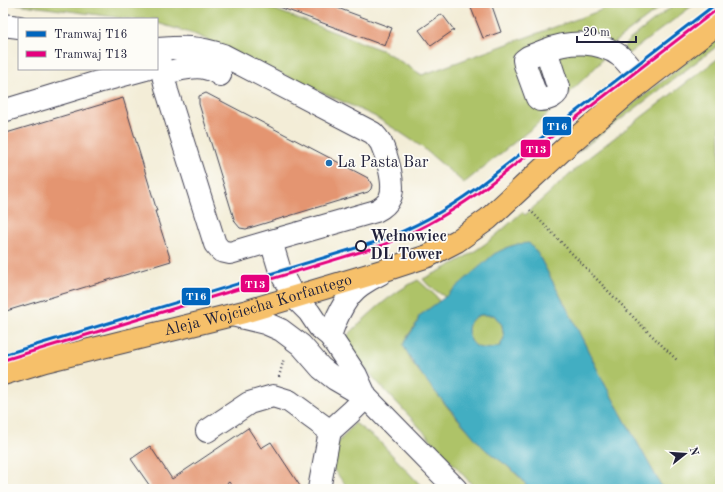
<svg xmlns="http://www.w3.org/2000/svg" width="723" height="492" font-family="'Old Standard TT',serif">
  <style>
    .green { fill: #aec367; stroke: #687251 }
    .water { fill: #43aec2; stroke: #32687e; fill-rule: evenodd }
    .building { fill: #e49571 }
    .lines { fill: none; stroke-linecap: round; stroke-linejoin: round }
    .minor-casing { stroke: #414052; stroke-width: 24 }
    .major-casing { stroke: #414052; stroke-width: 24 }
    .path { stroke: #414052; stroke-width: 2.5; stroke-dasharray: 1 3; stroke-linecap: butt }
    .minor { stroke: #fff; stroke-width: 22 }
    .major { stroke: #f6c06b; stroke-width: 22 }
    .tram-1-casing { stroke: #fdfcf7; stroke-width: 6 }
    .tram-2-casing { stroke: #fdfcf7; stroke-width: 6 }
    .tram-1 { stroke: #0065bd; stroke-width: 3 }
    .tram-2 { stroke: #e5007d; stroke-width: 3 }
    .poi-dot { fill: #1f6fb2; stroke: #fdfcf7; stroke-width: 1.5 }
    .stop-dot { fill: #fdfcf7; stroke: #22223b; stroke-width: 2 }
    .labels { text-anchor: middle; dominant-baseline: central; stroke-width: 3.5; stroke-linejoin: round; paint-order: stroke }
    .poi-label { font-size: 16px; fill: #22223b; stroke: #fdfcf7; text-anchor: start }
    .stop-label { font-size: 16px; font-weight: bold; fill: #22223b; stroke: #fdfcf7; text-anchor: start }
    .street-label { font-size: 16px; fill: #22223b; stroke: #fdfcf7 }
    .line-badge { stroke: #fdfcf7; stroke-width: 1.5 }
    .badge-label { font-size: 11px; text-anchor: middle; font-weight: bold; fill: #fff }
  </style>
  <rect width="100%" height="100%" fill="#fdfcf7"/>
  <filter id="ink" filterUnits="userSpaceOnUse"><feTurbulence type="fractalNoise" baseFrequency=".025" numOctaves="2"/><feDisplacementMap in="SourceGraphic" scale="8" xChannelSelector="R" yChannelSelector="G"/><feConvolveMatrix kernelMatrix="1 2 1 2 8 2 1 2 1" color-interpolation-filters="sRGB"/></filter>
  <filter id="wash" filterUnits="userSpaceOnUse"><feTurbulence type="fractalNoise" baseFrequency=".012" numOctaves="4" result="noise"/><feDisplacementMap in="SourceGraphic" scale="16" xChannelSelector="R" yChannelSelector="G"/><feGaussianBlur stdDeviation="0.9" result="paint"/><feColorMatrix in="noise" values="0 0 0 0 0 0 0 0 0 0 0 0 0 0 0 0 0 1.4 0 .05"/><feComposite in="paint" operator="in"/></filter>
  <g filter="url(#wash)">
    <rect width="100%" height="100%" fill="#f3edd7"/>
    <path class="green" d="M9 3H257L384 51 422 75 599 11 609 3H666L612 44 599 64 536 125 464 183 422 147 398 131 374 116 194 34 157 23V19H129Z
      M676 3H696L628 54 624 50 625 45 628 41Z
      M720 36V44L566 161 630 107Z
      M720 57V489H663L603 381 573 320 538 254 454 289 445 297 428 285 423 279C444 269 466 258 485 244 498 234 510 223 522 212L525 215 588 158Z
      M418 280 436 296 439 302 419 316 417 323 407 337 410 360 449 409 485 449 505 464 527 484V489H476C451 462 426 434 401 407 385 390 352 358 346 337 368 315 389 294 418 280Z
      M480 315H494L502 325 504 338 500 346C493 348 485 350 478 347 468 342 465 327 472 319 474 318 478 316 480 315Z
      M355 423 380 442 424 489H349L332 468 336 445Z"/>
    <path class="water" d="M529 243 538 254 573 320 603 381 663 489H527C526 477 496 458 486 450 478 443 471 433 464 425 442 400 418 374 403 345L417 323 419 316 445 297 494 254 508 247 518 244ZM480 315H494L502 325 504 338 500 346C493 348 485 350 478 347 468 342 465 327 472 320 474 318 478 316 480 315Z"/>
    <g id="blocks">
      <path class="building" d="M274 3H324L392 28 385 46 274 5Z
        M469 3H491L501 32 483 38Z
        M442 14 454 30 431 46 419 30Z
        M206 93 368 178 372 185 371 189 368 192 246 229 240 228 235 222 199 104V96Z
        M123 98 157 211H155L171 261 3 312V134Z
        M248 428 261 448 271 442 302 489H234L229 482 220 489H152L131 459 150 446 172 479Z"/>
    </g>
  </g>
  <g filter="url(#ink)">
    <use href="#blocks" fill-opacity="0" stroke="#414052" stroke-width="1"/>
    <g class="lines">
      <g class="minor-casing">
        <path id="minor" d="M3 25 19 27
          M157 49C184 47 197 46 223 55L373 133C376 136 379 140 381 143 387 156 396 185 390 198 387 205 382 208 376 211L271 241
          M546 50 558 87C559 96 548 100 540 100L537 98 525 65 524 60 528 57 546 50C569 41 599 40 620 56 629 63 635 74 642 82
          M157 51 167 91 215 244 221 251 230 253 271 241 280 271 294 297 309 312 319 327 330 336 356 375 366 397
          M163 74C176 70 195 64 208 69 213 70 217 73 220 75
          M3 111 98 82 146 69
          M232 315 265 323 281 330 301 345 321 368 335 379 366 397 456 489
          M330 336C336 318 345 296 361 285 367 281 374 277 380 274
          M207 431 249 403 273 396 289 401 330 431
          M319 489 330 431 351 412 366 397"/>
      </g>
      <g class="major-casing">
        <g id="major">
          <path id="s1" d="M3 374 45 361 244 312 385 270 428 256 457 241 488 219 567 146 633 89 720 22"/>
        </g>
      </g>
      <path class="path" d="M530 210 640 324 677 360
        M279 377 284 358"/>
      <use href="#minor" class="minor"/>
      <use href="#major" class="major"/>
      <g class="tram-1-casing">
        <path id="tram-1" d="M3 355 379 241C414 228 445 211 475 189L717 3"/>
      </g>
      <g class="tram-2-casing">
        <path id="tram-2" d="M4 360 380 246C416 233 447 215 478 193L720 7"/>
      </g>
      <use href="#tram-1" class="tram-1"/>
      <use href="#tram-2" class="tram-2"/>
    </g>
  </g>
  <circle class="poi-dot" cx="329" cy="163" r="4"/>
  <circle class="stop-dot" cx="361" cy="246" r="5"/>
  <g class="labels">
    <g class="poi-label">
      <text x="337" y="163">La Pasta Bar</text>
    </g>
    <g class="stop-label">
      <text x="370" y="237">Wełnowiec<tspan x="370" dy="18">DL Tower</tspan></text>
    </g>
    <g class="street-label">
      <text stroke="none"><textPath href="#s1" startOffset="264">Aleja Wojciecha Korfantego</textPath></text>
    </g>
  </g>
  <g class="line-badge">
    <rect x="542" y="116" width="30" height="20" rx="4" fill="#0065bd"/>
    <rect x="520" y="139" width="31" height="19" rx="4" fill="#e5007d"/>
    <rect x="240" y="274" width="30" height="19" rx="4" fill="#e5007d"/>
    <rect x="181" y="287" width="30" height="19" rx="4" fill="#0065bd"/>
  </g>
  <g class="badge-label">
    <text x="557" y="130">T16</text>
    <text x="536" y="153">T13</text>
    <text x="255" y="288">T13</text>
    <text x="196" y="300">T16</text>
  </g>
  <rect width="723" height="492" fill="none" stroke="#fdfcf7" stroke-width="16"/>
  <rect x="18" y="18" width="140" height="52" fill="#fdfcf7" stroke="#a5a5ac"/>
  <rect x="26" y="31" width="20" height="6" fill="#0065bd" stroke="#a5a5ac"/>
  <text x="54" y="38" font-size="12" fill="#22223b">Tramwaj T16</text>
  <rect x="26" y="51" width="20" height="6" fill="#e5007d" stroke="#a5a5ac"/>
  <text x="54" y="58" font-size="12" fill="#22223b">Tramwaj T13</text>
  <g transform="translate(685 454) rotate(73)" stroke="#fdfcf7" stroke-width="3" paint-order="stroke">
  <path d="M0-3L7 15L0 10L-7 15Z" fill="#22223b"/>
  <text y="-6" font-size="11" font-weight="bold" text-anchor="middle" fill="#22223b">N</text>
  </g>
  <path d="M577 36v6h59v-6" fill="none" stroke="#22223b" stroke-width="2"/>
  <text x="583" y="36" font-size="12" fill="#22223b" stroke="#fdfcf7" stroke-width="3" paint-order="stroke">20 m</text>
</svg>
